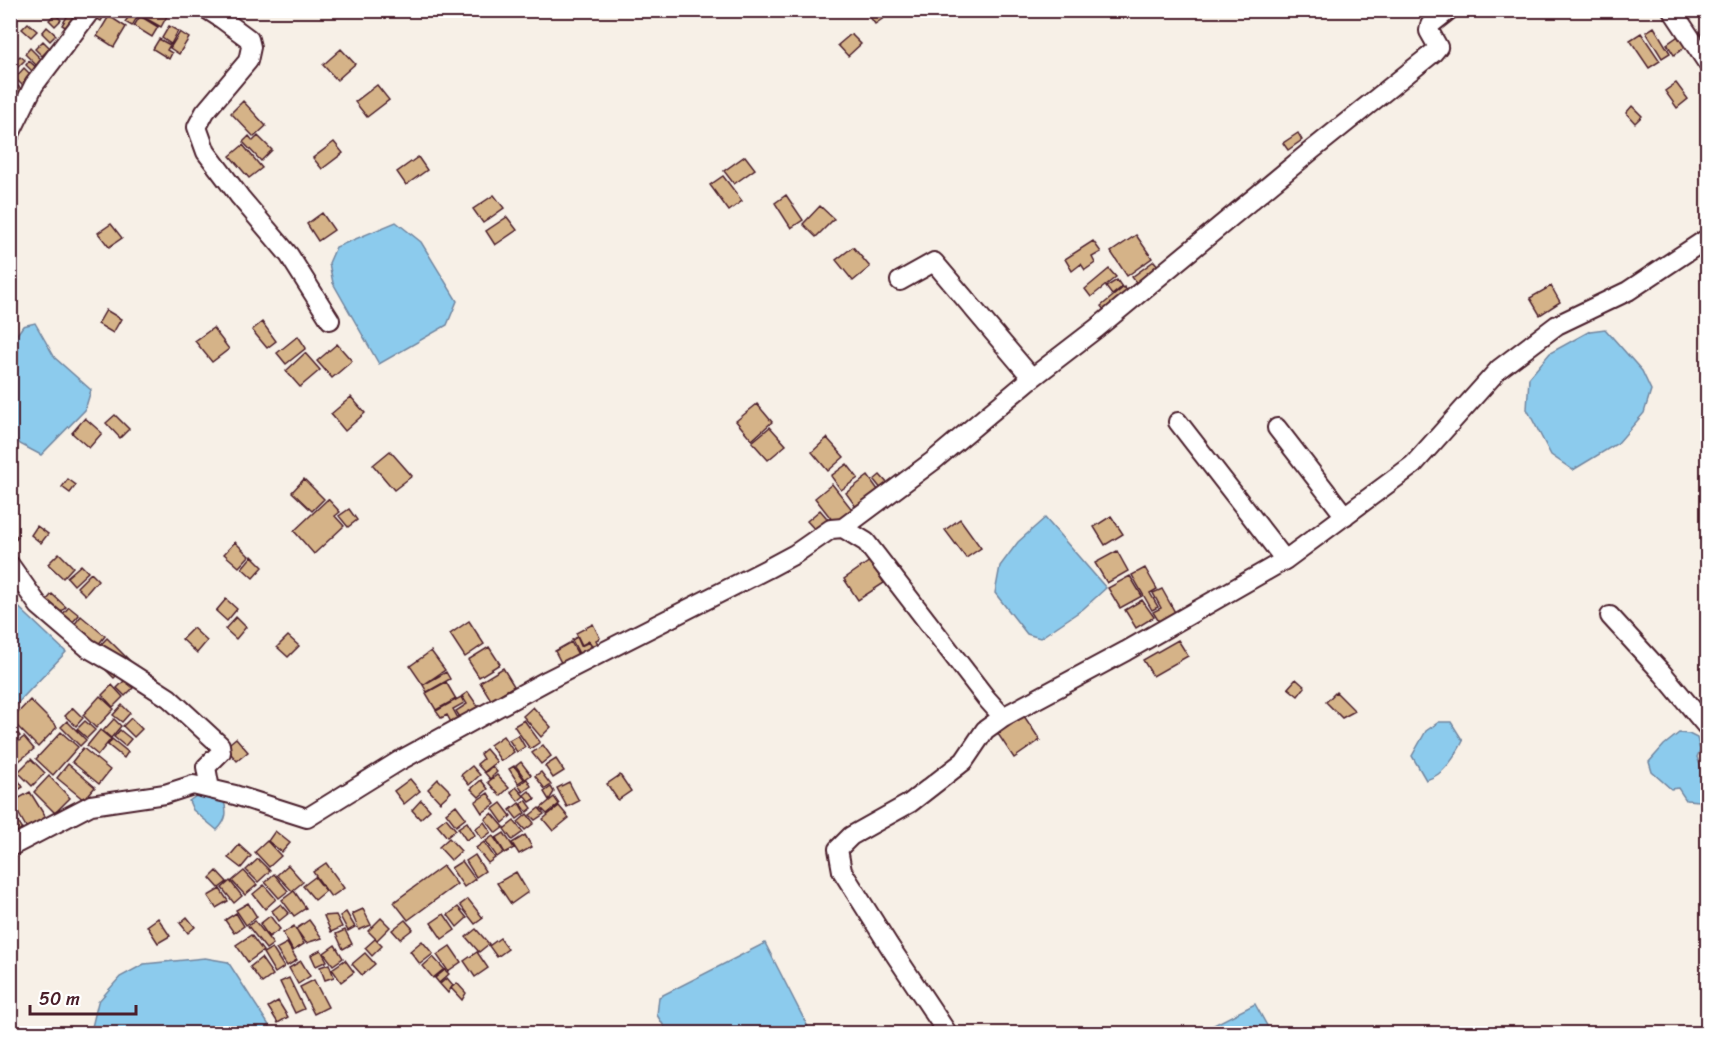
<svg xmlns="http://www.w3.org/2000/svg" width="1718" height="1044" font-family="Sriracha,sans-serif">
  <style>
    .water { fill: #8ccbed; stroke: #72869f; stroke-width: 1.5 }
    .building { fill: #d5b388; stroke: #4a1f2b; stroke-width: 1.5 }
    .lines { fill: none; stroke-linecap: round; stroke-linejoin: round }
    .minor-casing { stroke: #4a1f2b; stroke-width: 22 }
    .minor { stroke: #fff; stroke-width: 18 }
  </style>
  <rect width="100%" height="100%" fill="#f7f0e7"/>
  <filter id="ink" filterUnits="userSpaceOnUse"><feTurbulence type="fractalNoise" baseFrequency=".0167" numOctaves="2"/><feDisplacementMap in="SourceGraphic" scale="12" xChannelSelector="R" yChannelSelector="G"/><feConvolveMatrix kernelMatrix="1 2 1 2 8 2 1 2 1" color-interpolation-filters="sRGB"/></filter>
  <g filter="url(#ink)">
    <path class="water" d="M396 222 421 242 457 301 447 325 379 364 333 283 329 263 336 247Z
      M35 323 55 358 91 390 85 410 41 455 20 444 11 431V343L23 326Z
      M1605 329 1642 371 1651 390 1644 413 1618 443 1573 470 1551 455 1527 409 1529 378 1550 353 1590 331Z
      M1045 518 1106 588 1083 609 1040 638 1027 634 995 593 1000 566 1018 542Z
      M10 599 66 652 11 710H10Z
      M1439 722H1451L1463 741C1455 757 1444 775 1426 780L1412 756 1426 731Z
      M1679 733 1689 734 1697 738 1700 750 1697 757C1705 776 1705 781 1699 801L1686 800 1678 788 1671 789 1652 772 1649 762 1664 745Z
      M199 794 223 799C228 812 227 820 217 830L193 810 189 801Z
      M765 943 810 1031 801 1034 668 1033 657 1015 659 997Z
      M205 958 228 962 274 1033H96L92 1027 98 1002 120 977 144 964Z
      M1255 1004 1271 1033H1203L1202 1031Z"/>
    <path class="building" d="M71 10H74L83 16 73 32 62 25Z
      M93 10H106L107 11 101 21 90 15Z
      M133 10H141L132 26 125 22Z
      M142 10H157L167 16 161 27 140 15Z
      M865 10H890L891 13 875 24Z
      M55 14 61 20 55 26 49 20Z
      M109 16 126 27 114 47 97 36Z
      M140 16 158 27 152 37 134 26Z
      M28 23 37 31 31 37 22 29Z
      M169 26 178 31 171 44 162 38Z
      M47 27 56 35 50 41 42 33Z
      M1654 27 1670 53 1662 58 1646 32Z
      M180 32 189 38 179 54 170 48Z
      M1684 32 1691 43 1674 55 1667 44Z
      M1641 33 1660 61 1649 68 1630 40Z
      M851 34 861 44 848 56 838 45Z
      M159 39 170 45 167 50 172 53 169 59 153 49Z
      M43 41 50 48 42 56 35 49Z
      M30 48 43 61 38 67 25 54Z
      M341 49 355 64 337 80 323 65Z
      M20 56 25 60 13 72 10 69V66Z
      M29 61 38 69 34 73 26 65Z
      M24 68 34 78 25 88 15 78Z
      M1676 83 1688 99 1677 108 1665 91Z
      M377 85 389 100 367 117 355 102Z
      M18 86 25 93 21 98 13 90Z
      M243 101 266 126 254 137 231 113Z
      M1632 106 1642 116 1635 123 1626 113Z
      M1298 133 1302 140 1288 150 1283 143Z
      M249 136 253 141 258 136 272 150 261 161 243 142Z
      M334 142 343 153 322 169 313 158Z
      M243 145 262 168 249 178 230 156Z
      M745 156 755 169 734 184 724 171Z
      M418 157 427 170 406 185 397 172Z
      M723 176 742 201 729 211 710 185Z
      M494 195 504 208 483 223 473 209Z
      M786 195 803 220 791 228 775 203Z
      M820 206 834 219 816 237 803 224Z
      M322 213 334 230 318 241 307 224Z
      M507 217 517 230 495 245 486 231Z
      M111 224 122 238 109 247 98 233Z
      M1136 235 1152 258 1127 276 1111 252Z
      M1093 241 1101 252 1092 257 1095 263 1085 270 1081 264 1072 271 1065 259Z
      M853 247 870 267 853 281 836 260Z
      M1154 261 1163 272 1141 289 1132 277Z
      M1109 269 1116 277 1091 297 1085 289Z
      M1117 280 1122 287 1112 295 1106 287Z
      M1551 286 1560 302 1540 315 1530 298Z
      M1124 287 1131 295 1108 315 1101 306Z
      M106 310 121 319 113 333 98 324Z
      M262 322 276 341 267 348 252 330Z
      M213 328 229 349 212 362 195 341Z
      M298 336 306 348 286 364 277 353Z
      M337 344 352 361 332 378 317 361Z
      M305 353 320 370 300 387 286 371Z
      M351 397 365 413 345 431 331 414Z
      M757 404 772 422 752 440 736 421Z
      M115 415 129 429 120 438 106 423Z
      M85 418 102 433 89 448 72 433Z
      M770 427 786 445 768 460 752 442Z
      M827 438 844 457 828 471 812 452Z
      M390 451 412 476 394 490 373 465Z
      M847 464 858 478 841 490 831 476Z
      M880 475 889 485 882 490 874 480Z
      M868 476 881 494 859 511 846 493Z
      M68 479 76 485 70 493 62 487Z
      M304 479 324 499 312 511 292 492Z
      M832 484 854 512 836 525 815 498Z
      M328 499 340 512 335 516 344 526 314 554 294 531Z
      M349 509 357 520 348 527 339 516Z
      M820 510 832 524 819 534 807 521Z
      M1111 516 1123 534 1105 545 1094 527Z
      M960 519 981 548 966 558 945 530Z
      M37 526 48 534 41 543 31 535Z
      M10 531 18 537 10 546Z
      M235 542 249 556 239 567 224 554Z
      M1117 551 1128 571 1107 583 1095 563Z
      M59 553 73 567 63 578 48 564Z
      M252 556 263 567 253 578 242 568Z
      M870 561 884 583 858 600 844 579Z
      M81 565 88 572 74 585 67 577Z
      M1145 568 1157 589 1150 593 1158 607 1152 610 1132 575Z
      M91 573 98 580 85 595 77 587Z
      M1130 576 1142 596 1120 608 1108 588Z
      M1162 589 1177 616 1161 625 1153 612 1161 608 1153 593Z
      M52 594 66 607 60 613 46 601Z
      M226 599 237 609 227 621 216 611Z
      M1142 600 1154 617 1136 628 1125 610Z
      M69 607 79 615 72 623 62 615Z
      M81 616 105 636 98 645 74 625Z
      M236 617 246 627 236 639 225 629Z
      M469 621 484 644 465 657 450 634Z
      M593 624 600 638 596 640 599 646 593 649 589 641 582 645 576 633Z
      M193 628 207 641 197 653 182 639Z
      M288 636 299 646 288 657 277 647Z
      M577 637 581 646 589 642 594 651 587 669 572 640Z
      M107 638 131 662 114 678 91 655Z
      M1178 640 1188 656 1153 676 1143 660Z
      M571 642 586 669 569 678 555 651Z
      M489 647 500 664 479 677 468 660Z
      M431 651 445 670 423 685 410 666Z
      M503 668 514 686 491 700 480 682Z
      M446 672 450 679 427 692 423 685Z
      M1296 679 1305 687 1298 696 1288 688Z
      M125 680 133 688 125 696 117 688Z
      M446 682 456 699 436 710 426 693Z
      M112 685 123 697 113 707 102 695Z
      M468 692 479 708 461 719 456 711 467 704 462 696Z
      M1336 692 1355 711 1342 718 1326 702Z
      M100 696 114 709 96 728 83 715Z
      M461 697 464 703 453 709 459 720 452 724 447 715 441 718 436 711Z
      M30 700 57 727 38 747 11 720Z
      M122 705 130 713 122 722 113 715Z
      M533 707 551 727 541 737 523 716Z
      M73 708 83 718 76 726 65 716Z
      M1024 716 1040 740 1014 758 998 734Z
      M131 718 142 729 134 737 123 726Z
      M114 719 121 726 111 738 103 731Z
      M524 720 540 742 530 749 514 726Z
      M67 721 86 740 80 746 61 727Z
      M85 721 95 730 87 738 77 729Z
      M11 725 20 736 10 743V726Z
      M100 730 111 739 98 755 87 746Z
      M120 730 131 739 125 746 114 737Z
      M61 732 78 747 53 775 36 759Z
      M518 735 525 747 517 752 509 740Z
      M503 736 514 752 501 761 490 745Z
      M24 737 34 749 14 765 10 761V748Z
      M236 738 248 752 237 761 225 747Z
      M112 739 128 752 124 758 108 745Z
      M543 745 551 756 541 764 532 753Z
      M83 748 110 770 99 784 72 762Z
      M486 749 497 762 484 772 477 764 483 759 480 754Z
      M31 759 45 773 32 786 18 772Z
      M556 759 564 771 553 778 545 766Z
      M521 762 531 775 525 779 516 766Z
      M68 764 95 787 84 800 57 778Z
      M472 766 480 775 469 785 461 775Z
      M492 766 497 772 490 779 485 773Z
      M514 766 524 779 518 783 509 769Z
      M10 768 23 787 10 795Z
      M541 772 551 785 545 789 535 776Z
      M497 775 509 788 500 796 488 782Z
      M620 775 631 791 618 800 607 784Z
      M49 776 70 798 55 813 34 792Z
      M410 779 420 791 404 804 394 791Z
      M438 779 451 792 440 802 428 789Z
      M527 779 531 786 523 792 518 785Z
      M481 780 488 789 479 797 471 789Z
      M569 782 579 801 567 807 557 788Z
      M516 787 524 796 518 801 511 792Z
      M551 787 554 792 549 800 544 792Z
      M529 791 535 799 530 802 524 795Z
      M30 792 48 821 29 832 12 802Z
      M488 793 495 804 482 813 475 802Z
      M554 797 559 804 547 814 541 808Z
      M421 800 430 810 420 819 412 810Z
      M526 800 532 808 527 812 521 804Z
      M501 803 511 816 503 823 493 809Z
      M519 803 525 813 517 819 510 810Z
      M456 805 466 818 456 826 446 813Z
      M559 806 569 818 553 831 543 819Z
      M539 808 544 814 535 820 530 815Z
      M492 813 504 827 496 833 485 819Z
      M527 814 534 823 525 830 518 822Z
      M446 818 456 830 447 837 437 825Z
      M16 819 25 833 10 843V823Z
      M514 821 523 832 512 840 504 829Z
      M467 822 475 835 466 840 458 828Z
      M484 822 491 832 482 839 475 829Z
      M275 831 290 843 282 852 268 841Z
      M504 833 514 848 505 853 496 838Z
      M525 835 532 847 519 854 512 843Z
      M493 836 504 852 497 857 486 841Z
      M449 838 461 851 451 860 439 847Z
      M267 841 281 856 269 867 255 852Z
      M484 842 495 858 488 863 476 848Z
      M239 845 251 856 241 868 228 858Z
      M475 855 485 871 476 877 466 861Z
      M258 859 270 871 258 882 246 870Z
      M462 861 475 879 464 887 451 868Z
      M326 863 344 888 331 897 313 872Z
      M288 865 303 882 292 891 277 875Z
      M443 866 457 884 408 920 394 902Z
      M217 871 227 882 219 888 210 878Z
      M244 871 257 885 245 895 232 881Z
      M516 872 528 892 511 904 497 883Z
      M274 874 288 891 279 898 265 882Z
      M315 877 326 891 315 900 303 886Z
      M230 881 242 896 234 903 222 888Z
      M264 885 276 899 265 909 253 894Z
      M220 889 228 901 216 908 208 896Z
      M294 891 306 908 294 916 282 900Z
      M468 899 483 918 475 924 460 905Z
      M248 903 257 917 246 925 236 910Z
      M281 904 289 913 279 921 272 911Z
      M458 907 467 918 457 927 448 915Z
      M363 909 371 925 359 930 352 914Z
      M346 912 355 927 348 931 340 916Z
      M236 913 244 926 234 933 225 920Z
      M444 914 455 930 442 939 431 923Z
      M336 915 342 927 331 932 324 916Z
      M270 916 280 929 269 937 260 924Z
      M187 917 195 927 188 933 180 923Z
      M158 918 170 936 158 943 147 926Z
      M381 918 390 927 377 940 368 931Z
      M309 920 322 938 306 943 296 929Z
      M405 920 413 929 400 939 392 930Z
      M255 921 273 944 266 949 248 926Z
      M294 926 304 944 293 951 283 933Z
      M476 929 489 944 479 952 466 937Z
      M345 930 352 944 343 949 336 934Z
      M251 935 263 951 248 962 236 945Z
      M500 938 508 949 497 957 489 946Z
      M375 939 382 946 372 956 365 948Z
      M422 941 433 954 420 964 410 951Z
      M287 943 297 960 287 966 276 949Z
      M335 945 343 958 333 965 324 953Z
      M450 946 461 962 448 971 437 955Z
      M272 948 284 967 275 973 263 953Z
      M321 950 327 961 316 966 311 955Z
      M477 952 488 968 475 977 464 961Z
      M365 953 375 964 362 975 352 964Z
      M433 957 444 969 433 978 423 966Z
      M261 958 273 975 262 983 250 967Z
      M345 960 354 972 341 982 332 969Z
      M301 961 310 976 298 984 289 968Z
      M329 964 334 977 325 980 320 967Z
      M445 970 449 974 439 983 435 978Z
      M289 978 304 1009 295 1013 280 982Z
      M447 978 453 985 448 993 440 984Z
      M314 980 328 1007 314 1014 300 987Z
      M457 983 466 993 462 1000 451 988Z
      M278 1001 288 1017 278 1023 268 1007Z"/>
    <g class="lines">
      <g class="minor-casing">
        <path id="minor" d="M208 10 222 19 249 39 251 47 248 61 205 112 197 127 206 152 240 197 289 255 330 320
          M1672 10 1708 64
          M10 134 34 85 91 10
          M900 281 934 262 1032 378
          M1178 422 1285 560
          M1277 428 1345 516
          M843 528 933 461 1032 378 1097 328 1312 150 1433 53 1438 47 1429 31 1430 25 1449 10
          M10 565 39 606 88 648 121 667 169 698 220 745 221 752 206 767 210 789
          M1610 616 1663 674 1708 728
          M10 847 91 805 165 794 193 785 235 795 307 818 399 761 548 680 767 569 795 554 831 529 843 528 866 542 986 698 1003 717 1126 651 1285 560 1413 465 1499 369 1557 325 1628 291 1708 238
          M948 1034 890 947 842 871 838 849 851 836 910 803 964 761 985 730 1003 717"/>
      </g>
      <use href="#minor" class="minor"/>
    </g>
  </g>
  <rect width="1718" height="1044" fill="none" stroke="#fff" stroke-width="36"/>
  <rect x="18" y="18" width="1682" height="1008" fill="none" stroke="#4a1f2b" stroke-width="2" filter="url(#ink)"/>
  <path d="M30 1005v9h106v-9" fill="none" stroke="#4a1f2b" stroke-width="3"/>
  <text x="39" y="1005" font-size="18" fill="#4a1f2b" stroke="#ffffff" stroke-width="4.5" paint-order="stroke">50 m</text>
</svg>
